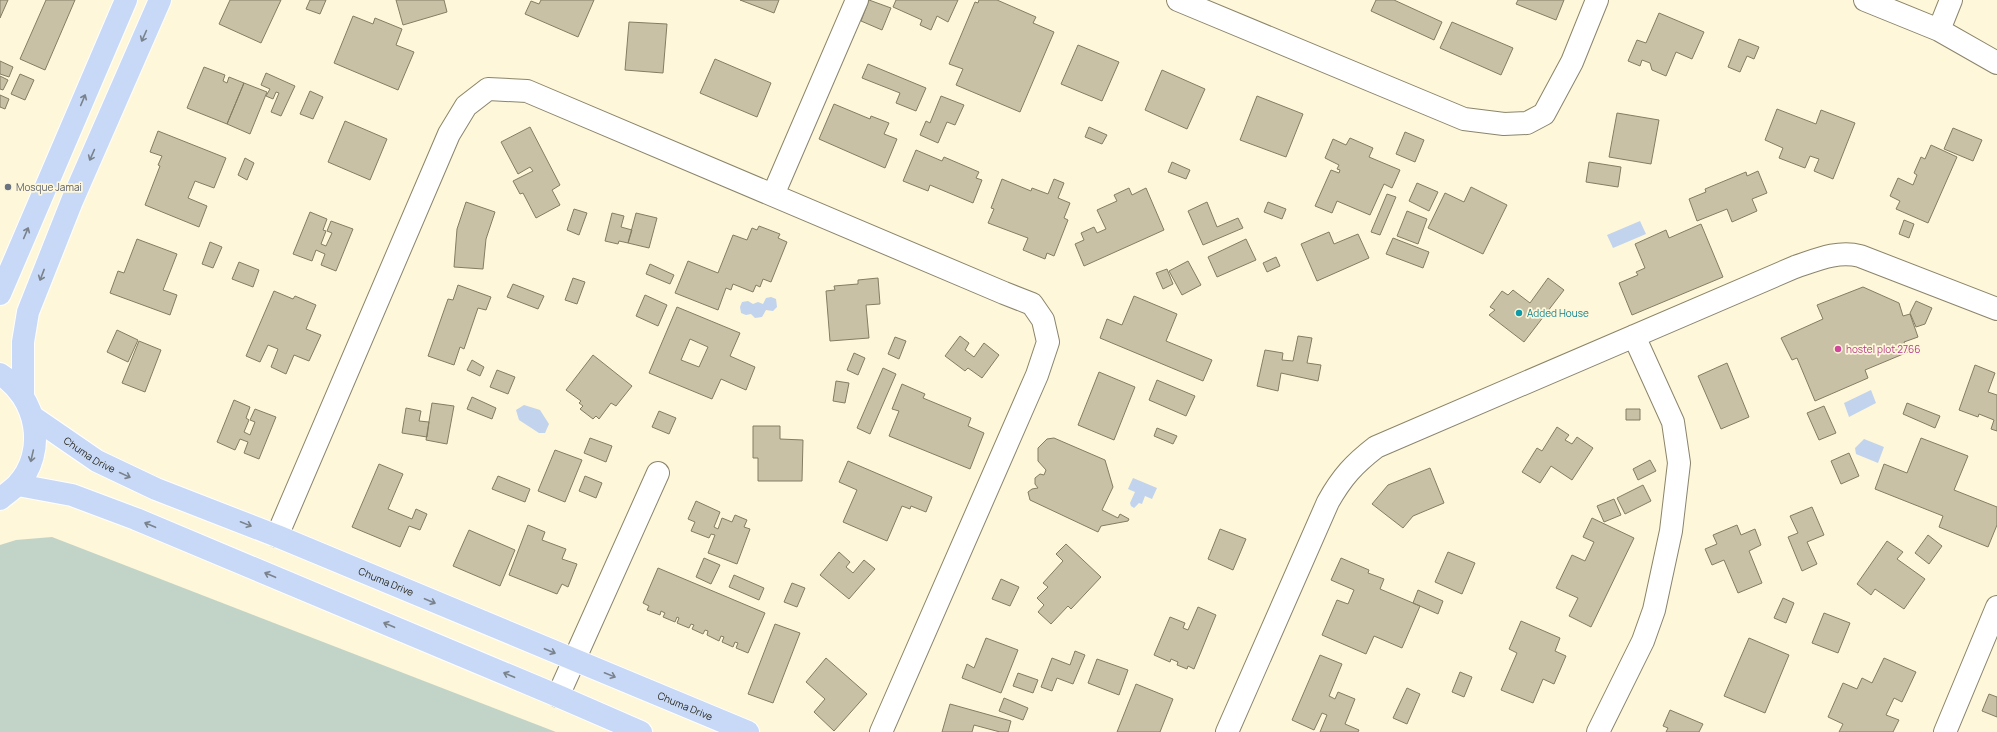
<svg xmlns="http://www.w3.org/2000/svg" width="1997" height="732" font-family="Manrope,sans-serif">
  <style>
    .green { fill: #c2d4c7 }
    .water { fill: #c1d3ed }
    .building { fill: #c8c1a6; stroke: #847d64; fill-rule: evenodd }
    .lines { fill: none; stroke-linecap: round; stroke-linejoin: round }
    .minor-casing { stroke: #8a846a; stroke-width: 24 }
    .major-casing { stroke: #fff; stroke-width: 24 }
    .minor { stroke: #fff; stroke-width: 22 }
    .major { stroke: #c7d9f7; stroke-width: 22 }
    .oneway { stroke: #7a828c }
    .worship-dot { fill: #6b7280; stroke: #fef7da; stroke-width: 1.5 }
    .culture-dot { fill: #0f9aa8; stroke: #fef7da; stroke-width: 1.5 }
    .hotel-dot { fill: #d1479c; stroke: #fef7da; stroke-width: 1.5 }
    .labels { text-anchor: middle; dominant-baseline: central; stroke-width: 3.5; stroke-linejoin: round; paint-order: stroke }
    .worship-label { font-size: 10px; fill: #5b616d; stroke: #fef7da; text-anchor: start }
    .culture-label { font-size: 10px; fill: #0d838f; stroke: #fef7da; text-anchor: start }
    .hotel-label { font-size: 10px; fill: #b23c85; stroke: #fef7da; text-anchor: start }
    .street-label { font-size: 10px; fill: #2d2b20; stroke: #fef7da }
  </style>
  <rect width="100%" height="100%" fill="#fef7da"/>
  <path class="green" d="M52 537 556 732H0V545L16 540Z"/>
  <path class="water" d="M1640 221 1646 234 1613 248 1607 235Z
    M771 297 776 299 777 307 773 311 766 310 762 317 755 318 751 314 746 315 741 313 740 307 742 302 748 301 753 304 758 302 763 304 766 298Z
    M1871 390 1876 403 1849 417 1844 403Z
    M524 405 540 410 549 424 545 433H539L519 420 516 410Z
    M1864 439 1884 447 1878 463 1856 454 1855 448Z
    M1133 478 1157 488 1152 499 1145 496 1142 504 1139 503 1134 508 1131 506 1130 503 1135 492 1128 489Z"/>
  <path class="building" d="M0 0H8L0 18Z
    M46 0H75L45 70 20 59Z
    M230 0H281L261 43 219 24Z
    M310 0H326L320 14 306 9Z
    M396 0H444L447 12 403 25Z
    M541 0H594L578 37 525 14 531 1 539 4Z
    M740 0H779L774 13Z
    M869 0 891 8 882 30 861 21Z
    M896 0H958L948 22 937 16 931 30 920 25 922 20 893 7Z
    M979 0H997L1036 17 1033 23 1054 32 1020 112 956 85 963 69 949 64 975 2 978 3Z
    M1376 0H1394L1442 22 1434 40 1371 11Z
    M1518 0H1564L1556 20 1516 4Z
    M1659 13 1704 32 1692 59 1676 52 1666 76 1652 70 1650 63 1642 60 1640 66 1628 61 1637 40 1646 43Z
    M353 16 373 24 375 18 402 29 396 45 414 52 398 90 334 63Z
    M629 22 667 24 663 73 625 70Z
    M1452 22 1513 48 1501 75 1440 48Z
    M1739 39 1759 47 1754 59 1747 56 1740 72 1728 67Z
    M1078 45 1119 62 1102 101 1061 84Z
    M715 59 771 83 757 117 700 93Z
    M0 61 13 67 9 77 0 74Z
    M868 64 926 88 916 111 896 103 900 93 862 78Z
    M204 67 225 75 223 81 227 83 229 77 244 83 227 124 187 108Z
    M1162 70 1205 89 1187 129 1145 110Z
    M266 73 295 86 281 116 271 112 279 93 276 92 273 99 266 96 270 89 261 85Z
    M20 74 34 80 25 100 11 94Z
    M0 76 8 80 3 90 0 89Z
    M244 83 267 92 250 134 227 124Z
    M310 91 323 97 313 119 300 114Z
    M0 95 9 99 5 109 0 107Z
    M941 96 964 105 955 125 947 122 938 143 920 135 926 121 930 123Z
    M1257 96 1303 114 1286 157 1240 140Z
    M834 104 870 119 871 116 889 123 884 134 897 139 885 168 819 139Z
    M1777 109 1816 124 1821 110 1855 123 1833 179 1814 171 1819 159 1810 156 1805 168 1779 158 1783 148 1765 140Z
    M1617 113 1659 120 1651 164 1609 157Z
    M345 121 387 139 370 180 328 162Z
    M530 127 560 185 552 190 560 205 536 218 523 193 520 194 513 181 533 171 530 167 518 174 501 142Z
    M1089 127 1107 135 1102 144 1085 137Z
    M1953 128 1982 140 1973 161 1944 149Z
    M158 131 226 158 214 188 195 181 188 198 207 206 199 227 145 205 160 166 158 165 162 156 150 152Z
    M1405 132 1424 140 1415 162 1396 154Z
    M1350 138 1373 148 1369 157 1400 170 1392 188 1384 184 1370 215 1337 201 1332 213 1315 206 1331 170 1339 173 1340 170 1337 169 1339 165 1325 158 1333 139 1346 145Z
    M1931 145 1957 157 1928 223 1896 209 1900 201 1890 196 1898 178 1913 185 1917 175 1914 173 1921 157 1925 159Z
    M916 150 942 161 944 157 979 172 976 178 982 180 973 203 930 185 928 191 903 181Z
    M245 158 254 163 247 180 238 175Z
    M1172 162 1190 170 1186 179 1168 172Z
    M1589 162 1621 167 1618 187 1586 182Z
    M1758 171 1767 193 1752 199 1757 211 1732 222 1727 209 1697 221 1689 199 1706 192 1705 189 1746 172 1747 176Z
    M1002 179 1031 191 1032 188 1048 194 1054 179 1064 183 1058 198 1070 203 1064 218 1068 220 1054 256 1047 253 1045 259 1023 250 1028 238 988 223 994 209 991 208Z
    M1417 183 1438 192 1429 211 1409 201Z
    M1471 187 1507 205 1483 254 1428 228 1445 193 1464 202Z
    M1129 188 1132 195 1146 188 1164 230 1084 266 1075 244 1084 240 1081 233 1094 227 1097 233 1106 229 1097 210 1117 201 1114 195Z
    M1387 194 1396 197 1380 235 1371 232Z
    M466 202 495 212 486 239 483 269 454 267 457 229Z
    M1207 202 1217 227 1238 218 1243 228 1203 245 1188 211Z
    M1268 202 1286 209 1282 219 1264 212Z
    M574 209 587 213 579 235 567 230Z
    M1407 211 1427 219 1418 244 1397 236Z
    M310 212 327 219 323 230 326 231 321 244 326 246 332 233 327 231 331 221 353 229 336 271 321 265 325 254 316 250 312 261 293 254Z
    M612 213 624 216 621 227 632 230 628 243 619 241 618 244 605 241Z
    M636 213 657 218 649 248 628 243Z
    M1904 220 1914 224 1909 238 1899 234Z
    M1701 224 1723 277 1632 315 1619 283 1638 275 1636 272 1645 268 1635 244 1666 230 1669 238Z
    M759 226 780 234 778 238 787 242 771 282 763 279 760 287 756 285 753 292 733 284 731 290 726 288 718 310 675 293 688 261 718 273 733 235 747 240 752 228 757 230Z
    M1329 232 1334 244 1358 234 1369 258 1317 281 1301 244Z
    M1393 238 1429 252 1423 268 1386 254Z
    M137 239 177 254 163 290 177 295 170 315 110 293 118 271 124 273Z
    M1246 239 1256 260 1217 277 1208 257Z
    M210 242 222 247 213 268 202 264Z
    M1276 257 1280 266 1267 272 1263 263Z
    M1188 261 1201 285 1182 295 1169 271Z
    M239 262 259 270 253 287 232 279Z
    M650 264 674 275 670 284 646 274Z
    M1167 269 1173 284 1163 289 1156 273Z
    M573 278 585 282 577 304 565 300Z
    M878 278 880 304 866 305 869 338 830 341 826 291 835 290 834 286 858 284V280Z
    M1548 278 1564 290 1524 342 1489 315 1495 310 1490 307 1502 291 1508 295 1513 290 1530 303Z
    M513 284 544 296 538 309 507 297Z
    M458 285 491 297 486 310 478 308 464 349 460 347 454 365 428 356 448 299 453 300Z
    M1863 287 1899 303 1903 316 1910 314 1918 337 1904 342 1908 352 1865 370 1868 378 1815 401 1797 358 1792 360 1781 338 1823 319 1817 305Z
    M274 291 293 299 295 296 316 305 306 329 321 335 309 361 294 355 286 374 271 367 278 349 268 345 260 362 246 356Z
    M645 295 667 305 658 326 636 316Z
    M1134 296 1177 314 1166 341 1212 360 1203 381 1100 338 1107 319 1122 325Z
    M1916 301 1932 308 1925 324 1916 327 1910 313Z
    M677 307 740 333 730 356 755 367 746 390 721 379 712 399 649 373ZM690 339 708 347 699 367 681 360Z
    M117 330 138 340 128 362 107 352Z
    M960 336 969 343 965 350 974 357 984 343 999 355 982 378 968 368 965 371 945 356Z
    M1298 336 1312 338 1307 363 1321 365 1318 381 1281 373 1278 391 1257 386 1265 350 1283 353 1282 360 1293 361Z
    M895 337 906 341 899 359 888 354Z
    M139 341 161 350 145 392 122 383Z
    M854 353 865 358 858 375 847 370Z
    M593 355 632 386 616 406 611 403 599 419 596 416 593 419 580 409 583 406 579 403 581 401 566 390Z
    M472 360 484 367 480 376 467 370Z
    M1727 363 1749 417 1721 429 1698 376Z
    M1975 365 1995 373 1988 392 1997 395V431L1991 429 1994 420 1979 414 1978 417 1959 410Z
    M883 368 896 374 870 434 857 428Z
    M497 370 515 377 508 394 490 387Z
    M1099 372 1135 387 1114 440 1078 425Z
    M1157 380 1195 396 1186 416 1149 400Z
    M836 381 849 383 845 403 833 401Z
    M902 384 925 394 923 398 971 418 968 426 984 433 970 469 889 436 899 411 892 409Z
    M472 397 496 408 492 419 467 409Z
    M234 400 250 407 246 418 249 420 244 432 250 435 255 422 250 420 255 409 276 417 259 459 244 453 248 442 240 439 235 450 217 442Z
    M432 403 454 406 447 444 426 440Z
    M1907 403 1940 416 1935 428 1903 414Z
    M1824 406 1836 433 1819 440 1807 413Z
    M406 408 421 411 419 421 429 422 427 437 402 433Z
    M1626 409H1640V420H1626Z
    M659 411 676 418 669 434 652 427Z
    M753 426H780V439L803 440 802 481H758V458H753Z
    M1557 427 1569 435 1565 440 1572 444 1577 437 1593 448 1572 480 1551 466 1540 483 1522 472 1537 448 1542 451Z
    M1157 428 1177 436 1173 444 1154 436Z
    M590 438 612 446 606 462 584 453Z
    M1054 438 1105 460 1113 487 1102 510 1118 518 1120 514 1129 519 1128 521 1101 526 1098 532 1030 500 1028 492 1032 489 1038 488 1035 484V478L1040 474 1044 475 1046 470 1038 461V448L1047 439Z
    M1921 438 1968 456 1954 490 1997 507V525L1988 547 1939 527 1943 516 1875 489 1884 464 1907 473Z
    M555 450 582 460 565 502 538 491Z
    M1849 453 1859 476 1841 484 1831 461Z
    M1650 460 1656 471 1638 480 1633 469Z
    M848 461 932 497 926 512 911 506 910 509 902 506 887 541 843 522 857 490 839 482Z
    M379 464 403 474 388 509 412 519 416 509 427 514 420 530 409 526 400 547 352 527Z
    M1430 468 1444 503 1413 516 1403 528 1372 504 1388 485Z
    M498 476 530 489 525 502 492 489Z
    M585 476 602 483 596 498 579 491Z
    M1643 485 1651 501 1625 514 1617 498Z
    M1614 499 1621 515 1604 522 1597 506Z
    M696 501 720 512 714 527 718 529 722 518 732 522 735 515 747 520 744 527 750 529 737 564 708 553 715 535 711 534 709 538 691 531 695 522 688 519Z
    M1812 507 1824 535 1807 542 1817 564 1802 571 1788 537 1798 533 1790 516Z
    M1592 518 1634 538 1591 627 1569 616 1578 598 1556 588 1572 555 1585 561 1594 542 1583 537Z
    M528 525 545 532 542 540 566 549 562 559 577 564 568 587 562 584 557 594 509 575Z
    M1737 525 1741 535 1755 529 1761 545 1749 551 1762 583 1738 593 1724 560 1712 565 1705 549 1717 544 1713 535Z
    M1220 529 1246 539 1233 570 1208 559Z
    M469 530 515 550 500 586 453 566Z
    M1928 535 1942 546 1929 564 1915 553Z
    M1887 541 1903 552 1897 559 1925 579 1904 609 1875 589 1871 595 1857 584Z
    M1066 544 1101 577 1071 609 1068 606 1051 624 1038 612 1044 605 1037 598 1048 587 1043 583 1063 561 1056 554Z
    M839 552 850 562 846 567 853 573 864 560 875 569 849 599 820 575Z
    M1448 552 1475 563 1462 594 1435 582Z
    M704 558 720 565 711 584 696 577Z
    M1341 558 1369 570 1368 573 1384 579 1380 589 1420 606 1402 648 1374 636 1366 654 1322 635 1337 600 1348 604 1354 590 1331 580Z
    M658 568 765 613 748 653 736 648 738 643 735 642 733 647 722 642 724 637 721 636 719 641 707 635 708 631 705 630 703 634 692 629 694 625 691 624 689 628 677 623 679 618 677 617 675 622 663 617 665 613 661 611 660 615 647 610 649 606 643 603Z
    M734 575 764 588 759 600 729 587Z
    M1001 579 1019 587 1010 606 992 599Z
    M792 583 805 588 797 607 784 602Z
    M1418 590 1443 601 1438 614 1413 603Z
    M1783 598 1794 603 1786 623 1774 618Z
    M1198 607 1216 615 1194 669 1188 666 1187 669 1177 665 1178 662 1171 659 1170 662 1154 655 1170 617 1185 623 1183 628 1188 630Z
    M1824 613 1850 623 1838 653 1812 643Z
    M1521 621 1560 638 1555 651 1566 656 1554 684 1543 679 1533 703 1501 690 1517 653 1509 649Z
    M775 624 800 633 773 703 748 694Z
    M986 638 1018 650 1001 693 962 678 967 664 974 668Z
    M1749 638 1789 655 1765 713 1724 696Z
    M1075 651 1085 655 1073 684 1057 678 1052 691 1041 687 1052 658 1070 665Z
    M1320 655 1342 664 1329 696 1335 699 1338 692 1355 699 1345 724 1359 730 1358 732H1320L1327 715 1322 713 1314 730 1292 720Z
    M826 658 867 694 834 731 814 712 825 699 806 682Z
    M1884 658 1916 672 1902 702 1894 698 1886 715 1899 720 1893 732H1839L1843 724 1828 717 1843 683 1857 689 1862 678 1872 683Z
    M1097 659 1128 670 1119 695 1088 683Z
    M1460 672 1472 677 1464 697 1452 692Z
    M1018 673 1038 680 1033 693 1013 686Z
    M1136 684 1173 699 1160 732H1117Z
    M1407 688 1420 694 1407 724 1393 718Z
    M1989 694 1997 697V717L1982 711Z
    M1004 698 1028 708 1023 720 999 711Z
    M950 704 1011 721 1008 732H1000L974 725 972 732H942Z
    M1670 710 1703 724 1699 732H1666L1668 728 1663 726Z"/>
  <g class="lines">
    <g class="minor-casing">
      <path id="minor" d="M1178 0 1464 119 1504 124 1527 123 1544 114 1572 62 1597 0
        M1865 0 1939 30 1997 63
        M1939 30 1951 0
        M773 195 857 0
        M277 536 449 134 466 106 488 89 527 91 1004 293 1032 304 1043 320 1048 342 1037 375 881 732
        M558 696 658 473
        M1227 732 1328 502C1342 477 1354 464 1376 447L1795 267C1816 260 1838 250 1860 256L1997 309
        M1598 732 1643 641 1654 610 1671 531 1679 463 1673 422 1634 336
        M1945 732 1997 607"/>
    </g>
    <g class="major-casing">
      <g id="major">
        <path d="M0 294 126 0"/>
        <path d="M0 374C37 397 48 452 17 485 12 490 6 494 0 499"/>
        <path d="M23 395V342L28 312 72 201 160 0"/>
        <path id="s1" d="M33 417 97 461 156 489 277 536 748 732"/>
        <path d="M18 485 72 495 136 519 558 696 641 732"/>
      </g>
    </g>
    <use href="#minor" class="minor"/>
    <use href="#major" class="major"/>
  </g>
  <defs><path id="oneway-shaft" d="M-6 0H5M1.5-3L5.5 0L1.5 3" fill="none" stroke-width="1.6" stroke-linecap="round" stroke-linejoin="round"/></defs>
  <g class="oneway">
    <use href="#oneway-shaft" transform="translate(144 36) rotate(114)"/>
    <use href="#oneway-shaft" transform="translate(83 100) rotate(-67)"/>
    <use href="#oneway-shaft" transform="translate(92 155) rotate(114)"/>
    <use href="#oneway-shaft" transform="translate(26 233) rotate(-67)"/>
    <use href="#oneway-shaft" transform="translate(42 275) rotate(111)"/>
    <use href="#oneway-shaft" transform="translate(32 456) rotate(103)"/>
    <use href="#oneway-shaft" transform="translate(125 475) rotate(25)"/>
    <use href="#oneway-shaft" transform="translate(246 524) rotate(22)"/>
    <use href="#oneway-shaft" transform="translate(150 525) rotate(-157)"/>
    <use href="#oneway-shaft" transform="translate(270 575) rotate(-157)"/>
    <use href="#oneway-shaft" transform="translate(430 601) rotate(23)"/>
    <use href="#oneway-shaft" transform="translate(389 625) rotate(-157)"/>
    <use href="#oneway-shaft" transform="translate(550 651) rotate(23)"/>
    <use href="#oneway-shaft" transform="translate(509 675) rotate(-157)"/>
    <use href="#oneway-shaft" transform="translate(610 675) rotate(22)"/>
  </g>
  <circle class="worship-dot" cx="8" cy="187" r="4"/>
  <circle class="culture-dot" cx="1519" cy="313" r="4"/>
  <circle class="hotel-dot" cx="1838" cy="349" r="4"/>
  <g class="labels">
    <g class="worship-label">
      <text x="16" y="187">Mosque Jamai</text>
    </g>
    <g class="culture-label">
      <text x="1527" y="313">Added House</text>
    </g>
    <g class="hotel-label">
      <text x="1846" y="349">hostel plot 2766</text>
    </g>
    <g class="street-label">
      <text stroke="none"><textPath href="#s1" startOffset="68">Chuma Drive</textPath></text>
      <text stroke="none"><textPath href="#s1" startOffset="391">Chuma Drive</textPath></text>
      <text stroke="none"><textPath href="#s1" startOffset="715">Chuma Drive</textPath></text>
    </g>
  </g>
</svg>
